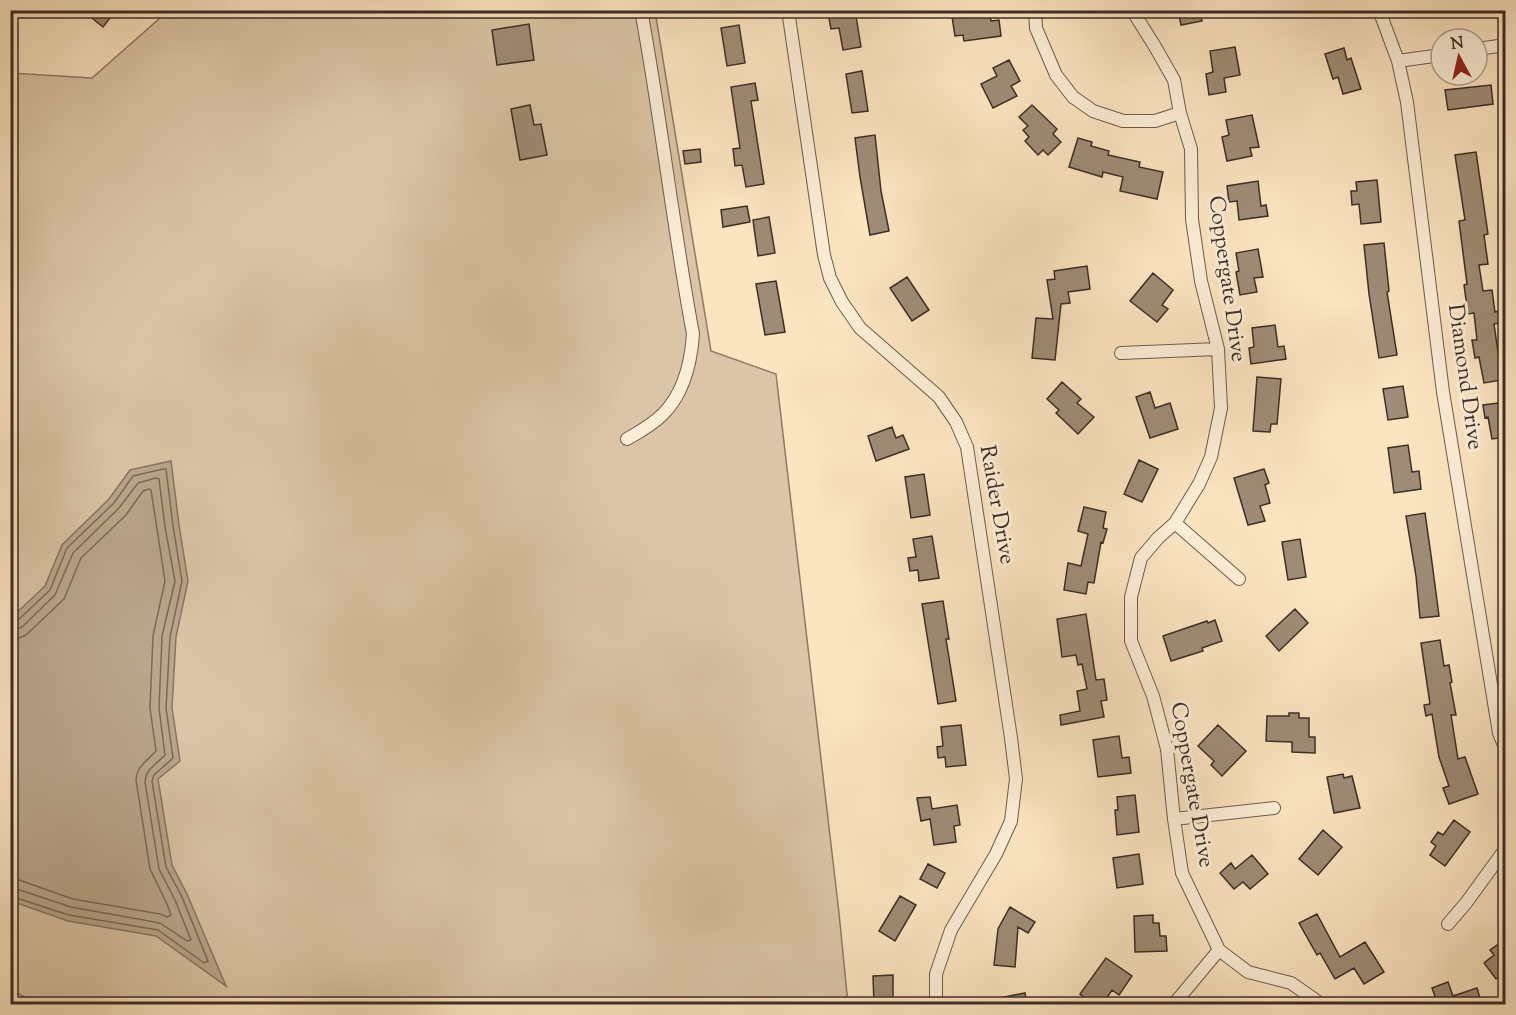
<svg xmlns="http://www.w3.org/2000/svg" width="1516" height="1015" font-family="'Sorts Mill Goudy',serif">
  <style>
    .green { fill: #dbc5a6; stroke: #8c7966; stroke-width: 1.5 }
    .water { fill: #baa68b; stroke: #887662; stroke-width: 1.5 }
    .lines { fill: none; stroke-linecap: round; stroke-linejoin: round }
    .shore { stroke: #7b6a58; stroke-width: 1.5 }
    .building { fill: #9f8c76; stroke: #3c2d25; stroke-width: 1.5 }
    .minor-casing { stroke: #6c5b4c; stroke-width: 14 }
    .minor { stroke: #fcedd6; stroke-width: 12 }
    .labels { text-anchor: middle; dominant-baseline: central; stroke-width: 6; stroke-linejoin: round; paint-order: stroke }
    .street-label { font-size: 22px; fill: #3c2d25; stroke: #fcedd6 }
  </style>
  <rect width="100%" height="100%" fill="#fbe4c0"/>
  <filter id="stains"><feTurbulence type="fractalNoise" baseFrequency=".00333" numOctaves="4"/><feColorMatrix values="0 0 0 0 .2 0 0 0 0 .09 0 0 0 0 .02 0 0 0 .5 -.17"/></filter>
  <radialGradient id="worn" r=".72"><stop offset=".6" stop-color="#630" stop-opacity="0"/><stop offset="1" stop-color="#630" stop-opacity=".3"/></radialGradient>
  <path class="green" d="M168 11H655L711 351 776 374 839 913 848 1004H38L11 990 10 73 92 78Z"/>
  <path class="water" d="M171 461 179 525 188 581 176 637 172 708 180 761 158 779 172 865 187 894 226 986 156 936 68 921 11 901V618L45 586 62 545 109 499 130 470Z"/>
  <g class="lines">
    <path class="shore" d="M10 622 17 621 50 590 67 548 114 503 133 476 163 469H166L173 526 182 581 170 637 166 708 173 758 154 775 152 781 166 867 182 897 208 961 204 963 158 930 69 915 10 896
      M10 630 17 629 22 627 55 595 73 553 119 508 138 483 156 478 159 479 165 527 175 581 162 636 159 708 165 755C157 764 146 768 145 782L159 869 175 900 191 940 187 941 160 923 71 907 17 889 10 888
      M10 639 19 638 26 635 64 599 81 558 126 515 143 491 149 489 151 490 165 581 153 636 150 708 156 751C147 761 137 766 136 780L150 869 167 904 171 915 167 917 160 914 73 899 19 880 10 879"/>
  </g>
  <path class="building" d="M82 10H116L103 27Z
    M847 10H855L861 47 843 50 839 28 831 29 828 13Z
    M951 10H989L991 21 999 20 1001 36 964 41 963 35 955 36Z
    M1178 10H1200L1202 21 1181 25Z
    M529 24 534 60 497 65 492 30Z
    M739 25 745 63 727 66 721 28Z
    M1235 47 1240 75 1224 78 1226 92 1209 95 1206 74 1213 72 1210 51Z
    M1344 48 1347 60 1351 58 1361 89 1343 94 1338 77 1333 79 1325 54Z
    M1009 60 1020 81 1011 86 1017 96 993 108 981 84 997 76 993 68Z
    M862 71 868 111 852 113 846 74Z
    M755 83 758 100 751 101 764 184 746 187 742 165 735 166 733 149 740 148 731 87Z
    M1491 85 1493 104 1448 110 1445 90Z
    M530 105 534 125 541 124 547 155 520 160 511 109Z
    M1032 105 1057 129 1053 134 1061 142 1048 155 1043 150 1038 155 1025 141 1029 137 1023 130 1028 126 1019 117Z
    M1252 115 1259 147 1250 148 1252 156 1227 161 1222 137 1229 135 1226 120Z
    M875 135 881 191 889 231 870 235 860 177 855 138Z
    M1078 138 1092 142 1091 146 1109 151 1108 155 1140 162 1139 167 1163 172 1157 199 1120 191 1123 177 1103 172 1102 177 1069 167Z
    M700 149 701 162 685 164 683 151Z
    M1476 152 1488 234 1484 235 1488 264 1479 265 1483 291 1492 290 1495 312 1499 311 1500 323 1494 324 1502 380 1484 383 1479 357 1475 358 1472 340H1477L1474 313 1468 314 1464 285 1467 284 1459 221 1465 220 1455 155Z
    M1377 180 1381 222 1361 224 1359 204 1352 205 1351 191H1357L1356 182Z
    M1258 181 1261 206 1266 205 1268 216 1239 220 1237 201 1229 202 1227 186Z
    M747 206 750 222 723 227 721 210Z
    M769 217 775 253 758 256 753 220Z
    M1384 243 1389 291 1387 292 1397 355 1379 358 1369 294 1364 245Z
    M1258 249 1263 277 1254 278 1257 292 1240 295 1236 272 1239 271 1236 253Z
    M1087 266 1090 289 1068 292 1070 303 1061 304 1055 360 1032 358 1036 318 1053 319 1047 280 1055 279 1054 271Z
    M1153 273 1173 290 1162 305 1168 309 1157 322 1130 301Z
    M907 277 929 310 912 321 890 288Z
    M776 281 785 332 765 335 756 284Z
    M1275 325 1278 347 1284 346 1286 359 1251 364 1249 348 1254 347 1252 328Z
    M1257 377 1281 379 1277 424H1271L1270 432 1253 431Z
    M1062 382 1081 399 1077 403 1094 417 1078 434 1056 413 1059 410 1047 399Z
    M1403 386 1408 417 1388 420 1383 389Z
    M1150 392 1155 408 1170 403 1178 429 1150 438 1136 397Z
    M1506 402V437L1492 439 1488 417 1485 418 1483 405Z
    M892 427 896 438 903 435 909 449 876 461 868 436Z
    M1408 445 1412 472 1419 471 1421 489 1394 493 1388 448Z
    M1139 460 1158 469 1142 502 1124 494Z
    M1264 469 1269 483 1265 485 1270 503 1260 506 1265 521 1248 525 1234 478Z
    M924 474 930 515 911 518 905 477Z
    M1084 507 1106 512 1103 528 1107 529 1103 543 1101 542 1094 583 1088 582 1086 594 1064 590 1068 563 1081 566 1088 534 1078 531Z
    M1425 513 1431 555 1439 616 1420 618 1416 576 1406 516Z
    M932 536 939 578 919 581 918 570 910 571 908 558 916 557 913 539Z
    M1300 539 1306 577 1288 580 1282 542Z
    M943 601 949 639H946L956 701 938 704 922 604Z
    M1295 609 1308 623 1279 651 1266 636Z
    M1086 614 1096 680 1104 679 1107 700 1101 701 1104 717 1061 725 1060 715 1080 711 1077 691 1087 689 1082 664 1078 665 1076 655 1062 657 1057 619Z
    M1215 620 1222 641 1202 648 1203 651 1171 661 1163 636 1207 621 1208 623Z
    M1440 640 1444 666 1449 665 1452 682 1450 683 1456 715H1451L1458 759 1465 757 1478 794 1449 804 1443 788 1449 786 1439 757 1432 714 1426 716 1424 705 1430 704 1421 643Z
    M1289 713H1299V718H1309V737H1315V753L1292 752V742L1266 741 1267 716H1289Z
    M961 725 966 765 946 767 945 757 938 758 937 747 943 746 941 727Z
    M1218 725 1246 751 1222 776 1211 765 1214 761 1198 746Z
    M1119 736 1122 758 1129 757 1131 773 1098 777 1093 740Z
    M1343 774 1344 778 1352 776 1360 808 1334 813 1327 777Z
    M1135 795 1139 832 1117 835 1115 810H1118L1117 797Z
    M930 797 932 809 957 805 960 825 954 826 956 842 934 845 930 819 921 821 917 798Z
    M1454 820 1470 832 1445 866 1430 855 1436 846 1431 842 1438 832 1443 835Z
    M1323 830 1342 847 1318 875 1299 859Z
    M1139 854 1143 884 1117 888 1113 858Z
    M1252 855 1268 874 1250 889 1243 882 1234 889 1220 873 1231 863 1235 869Z
    M928 864 945 873 937 888 920 879Z
    M900 896 916 905 895 941 879 931Z
    M1010 907 1035 922 1028 933 1018 927 1015 967 994 965 998 929Z
    M1317 914 1340 957 1365 942 1384 972 1364 984 1354 968 1335 979 1320 953 1317 955 1299 923Z
    M1153 915V923H1159L1160 936H1166L1167 951 1135 952 1134 916Z
    M1506 939V971L1496 979 1484 963 1494 955 1490 950Z
    M1106 958 1132 976 1119 995 1112 990 1102 1005H1094L1080 994Z
    M893 975V1005H874L873 976Z
    M1448 982 1453 996 1477 988 1482 1005H1435V1003L1437 1002 1432 988Z
    M1025 993 1027 1005H995L994 999Z"/>
  <g class="lines">
    <g class="minor-casing">
      <path id="minor" d="M788 10 824 255 830 278 842 302 860 328 939 397 956 422 967 447 1011 738 1016 779 1011 821 996 854 951 930 936 974V1004
        M1035 10 1036 28 1056 75 1073 97 1093 111 1123 121H1155L1180 113
        M1132 10 1154 45 1174 80 1180 113 1191 149 1192 219 1201 281 1218 349 1221 408 1211 457 1199 484 1175 523 1158 538 1141 558 1131 597V641L1153 696 1167 749 1174 819 1182 873 1219 950 1248 972 1291 983 1321 1004
        M1379 10 1398 61 1407 102 1443 392 1499 733 1506 750
        M1477 49 1506 45
        M1398 61 1441 55
        M1121 353 1218 349
        M627 439C639 432 652 425 662 415 684 394 691 363 693 334 673 227 661 118 641 10
        M1175 523 1239 579
        M1174 819 1274 808
        M1448 924 1466 903 1506 848
        M1174 1004 1219 950"/>
    </g>
    <use href="#minor" class="minor"/>
  </g>
  <g class="labels">
    <g class="street-label">
      <text transform="translate(1226 279) rotate(82)">Coppergate Drive</text>
      <text transform="translate(1464 377) rotate(82)">Diamond Drive</text>
      <text transform="translate(996 505) rotate(80)">Raider Drive</text>
      <text transform="translate(1191 785) rotate(80)">Coppergate Drive</text>
    </g>
  </g>
  <rect width="1516" height="1015" fill="none" stroke="#fbe4c0" stroke-width="36"/>
  <rect x="12" y="12" width="1492" height="991" fill="none" stroke="#3c2d25" stroke-width="3"/>
  <rect x="18" y="18" width="1480" height="979" fill="none" stroke="#3c2d25" stroke-width="1.5"/>
  <g transform="translate(1459 57) rotate(352)"><circle r="28" fill="#fcedd6" stroke="#afa08f" stroke-width="1.5"/>
  <path d="M0-4.5L10 22L0 15L-10 22Z" fill="#8f2418"/>
  <text y="-9" font-size="16" font-weight="bold" text-anchor="middle" fill="#3c2d25">N</text>
  </g>
  <rect width="100%" height="100%" filter="url(#stains)"/>
  <rect width="100%" height="100%" fill="url(#worn)"/>
</svg>
